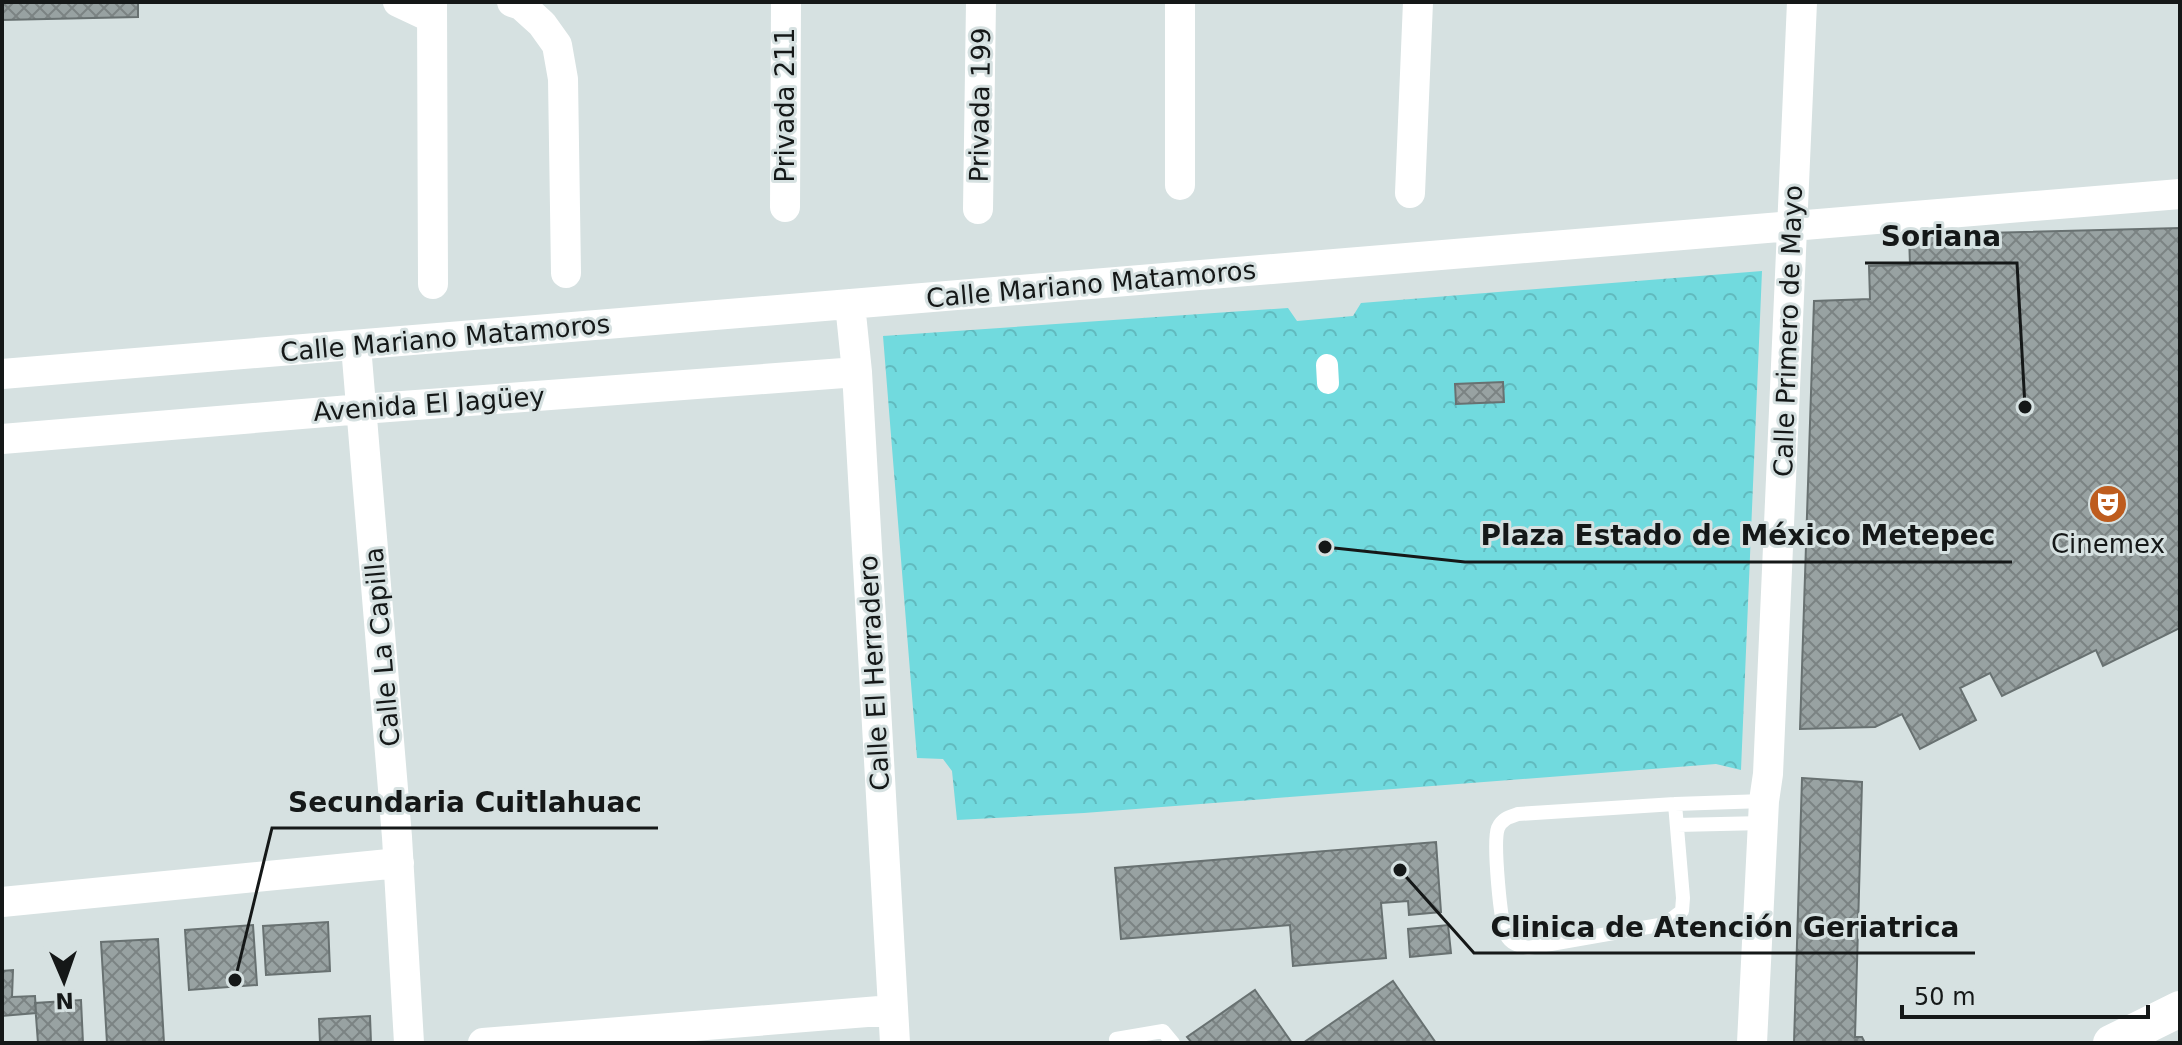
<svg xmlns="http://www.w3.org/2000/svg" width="2182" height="1045" font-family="'DejaVu Sans',sans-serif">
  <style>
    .park { fill: url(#park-crowns) }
    .building { fill: url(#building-cross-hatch); stroke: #687171; stroke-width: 2 }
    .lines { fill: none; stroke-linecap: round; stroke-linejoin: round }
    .service { stroke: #fff; stroke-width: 14 }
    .pedestrian { stroke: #fff; stroke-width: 22 }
    .minor { stroke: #fff; stroke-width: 30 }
    .tertiary { stroke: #fff; stroke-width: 36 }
    .labels { text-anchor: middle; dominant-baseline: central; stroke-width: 6; stroke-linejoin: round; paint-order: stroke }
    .street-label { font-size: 26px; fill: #151818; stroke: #d6e1e1 }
    .poi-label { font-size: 26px; fill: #151818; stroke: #d6e1e1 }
    .leader { fill: none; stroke: #151818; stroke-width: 3 }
    .callout-dot { fill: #151818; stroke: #d6e1e1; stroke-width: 3 }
    .callout-label { font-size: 28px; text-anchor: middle; font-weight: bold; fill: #151818; stroke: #d6e1e1; stroke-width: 6; stroke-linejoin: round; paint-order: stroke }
  </style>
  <defs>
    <pattern id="park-crowns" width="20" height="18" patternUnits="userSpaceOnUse" patternTransform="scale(2)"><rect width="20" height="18" fill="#71dade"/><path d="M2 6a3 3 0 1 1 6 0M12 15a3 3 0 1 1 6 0" fill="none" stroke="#61babe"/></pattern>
    <pattern id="building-cross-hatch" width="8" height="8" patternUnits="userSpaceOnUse" patternTransform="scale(2)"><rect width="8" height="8" fill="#98a2a2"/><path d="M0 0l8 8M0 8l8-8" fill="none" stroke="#7b8383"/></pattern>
  </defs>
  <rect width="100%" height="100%" fill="#d6e1e1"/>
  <path class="park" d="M1762 271 1741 770 1716 764 1084 813 957 820 952 771 943 759 917 758 883 336 1288 308 1297 321 1353 316 1361 303Z"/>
  <path class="building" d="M2 2H138V17L2 20Z
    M2180 228V628L2103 666 2096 650 2002 696 1990 673 1960 688 1976 720 1920 749 1902 714 1875 727 1800 729 1814 301 1870 299 1869 266 1910 265 1909 235Z
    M1503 382 1504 402 1456 404 1455 384Z
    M1802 778 1862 782 1855 1037H1862L1865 1043H1794Z
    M1436 842 1441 912 1409 915 1408 901 1381 903 1386 958 1293 966 1290 925 1121 939 1115 868Z
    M328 922 330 971 266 975 263 926Z
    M253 925 257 985 189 990 185 930Z
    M1448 925 1451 953 1410 957 1408 929Z
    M158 939 164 1043H107L101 942Z
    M13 970 12 997 35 996 36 1013 2 1016V971Z
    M1393 981 1436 1043H1303Z
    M1255 990 1292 1043H1192L1187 1037Z
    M81 1000 83 1043H38L35 1003Z
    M370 1016 371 1043H320L319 1019Z"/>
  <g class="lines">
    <path class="service" d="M1675 804 1683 898 1682 911 1665 924 1528 948C1521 946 1511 944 1507 936 1500 924 1493 841 1498 828 1502 819 1509 817 1518 814L1675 804 1764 801
      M1677 825 1764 823
      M1116 1039 1163 1031 1173 1043"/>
    <path class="pedestrian" d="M1327 365 1328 383"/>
    <path class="minor" d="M398 2 432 18
      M432 2 433 284
      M512 2 521 5 542 24 557 45 563 79 566 273
      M1180 185V2
      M1410 193 1418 2
      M785 207 786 2
      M978 209 981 2
      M850 304 857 372 895 1043
      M356 346 397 837 409 1043
      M2 374 2180 194
      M2 439 362 409 857 372
      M2 902 399 863
      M483 1043 892 1010
      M1752 1043 1764 801 1768 774 1802 2"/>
    <path class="tertiary" d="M2111 1043 2180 1009"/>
  </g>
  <defs>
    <g id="theatre-disc" transform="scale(2)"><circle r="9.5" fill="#be5c1e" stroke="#d6e1e1"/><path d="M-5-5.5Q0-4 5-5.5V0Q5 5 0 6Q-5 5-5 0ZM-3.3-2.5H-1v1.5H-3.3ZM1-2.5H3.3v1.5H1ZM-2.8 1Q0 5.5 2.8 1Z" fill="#fff"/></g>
  </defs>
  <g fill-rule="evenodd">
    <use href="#theatre-disc" x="2108" y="504"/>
  </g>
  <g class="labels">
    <g class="street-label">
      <text transform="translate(785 105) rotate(-90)">Privada 211</text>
      <text transform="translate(980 105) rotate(-89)">Privada 199</text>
      <text transform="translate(1091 284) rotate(-5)">Calle Mariano Matamoros</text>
      <text transform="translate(1788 331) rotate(-88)">Calle Primero de Mayo</text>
      <text transform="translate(445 338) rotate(-5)">Calle Mariano Matamoros</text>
      <text transform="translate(429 404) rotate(-4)">Avenida El Jagüey</text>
      <text transform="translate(382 647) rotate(-95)">Calle La Capilla</text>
      <text transform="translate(874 673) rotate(-93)">Calle El Herradero</text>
    </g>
    <g class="poi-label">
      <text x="2108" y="544">Cinemex</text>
    </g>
  </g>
  <path class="leader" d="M2025 407L2017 263H1865M1325 547L1465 562H2012M235 980L272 828H658M1400 870L1474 953H1975"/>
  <g class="callout-dot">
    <circle cx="2025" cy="407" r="8"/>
    <circle cx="1325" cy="547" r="8"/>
    <circle cx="235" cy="980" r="8"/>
    <circle cx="1400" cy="870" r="8"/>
  </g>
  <g class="callout-label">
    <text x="1941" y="246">Soriana</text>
    <text x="1738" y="545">Plaza Estado de México Metepec</text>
    <text x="465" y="812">Secundaria Cuitlahuac</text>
    <text x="1725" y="937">Clinica de Atención Geriatrica</text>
  </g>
  <rect width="2182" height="1045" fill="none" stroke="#151818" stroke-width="8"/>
  <g transform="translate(64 981) rotate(178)" stroke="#d6e1e1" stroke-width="6" paint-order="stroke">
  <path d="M0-6L14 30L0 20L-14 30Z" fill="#151818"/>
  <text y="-12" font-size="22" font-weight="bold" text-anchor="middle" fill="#151818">N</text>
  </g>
  <path d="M1902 1005v12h246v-12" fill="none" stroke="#151818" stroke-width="4"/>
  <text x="1914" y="1005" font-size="24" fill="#151818" stroke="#d6e1e1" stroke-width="6" paint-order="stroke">50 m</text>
</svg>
